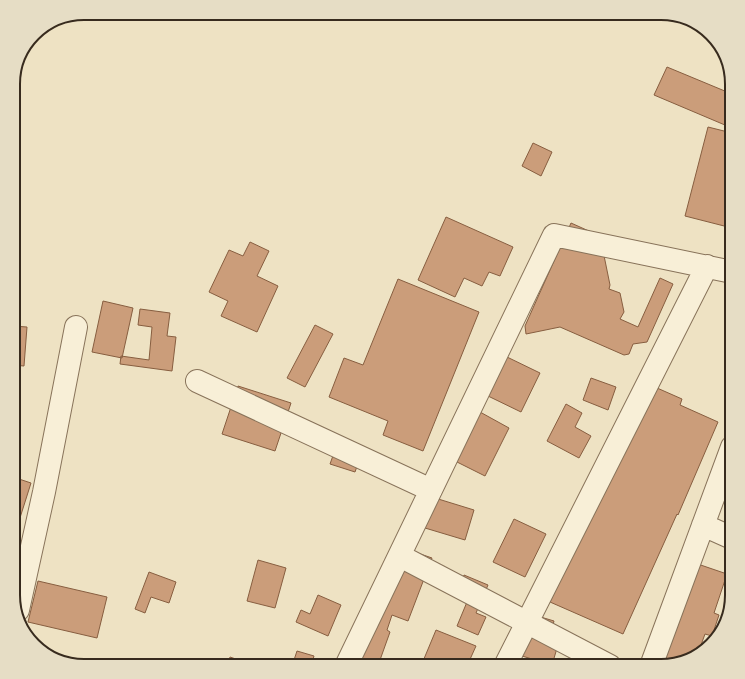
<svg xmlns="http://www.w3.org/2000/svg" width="745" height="679" font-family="'Zilla Slab',serif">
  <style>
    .building { fill: #cb9d7a; stroke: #875e40 }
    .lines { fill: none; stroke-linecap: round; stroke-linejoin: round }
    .minor-casing { stroke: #88735a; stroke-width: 24 }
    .minor { stroke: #f8efd7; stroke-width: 22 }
    .rim { fill: none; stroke: #382b1e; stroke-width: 2 }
  </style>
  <rect width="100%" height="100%" fill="#eee2c3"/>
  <path class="building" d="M667 67 732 94V128L654 95Z
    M16 70 19 71 13 95V79Z
    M708 127 732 133V228L685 216Z
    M533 143 552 152 541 176 522 166Z
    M446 217 513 247 500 276 489 272 482 286 464 278 455 297 418 280Z
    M571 223 600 236 610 285 609 289 620 293 624 312 620 319 638 327 660 278 673 284 647 342 633 344 629 354 624 355 560 327 526 334 525 326Z
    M250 242 269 251 257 276 278 286 257 332 221 316 228 301 209 292 229 250 243 256Z
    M398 279 479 312 423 451 383 435 388 421 329 397 344 358 363 365Z
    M103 301 133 308 122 358 92 352Z
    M140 309 170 313 167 336 176 337 172 371 120 364 121 356 149 360 152 327 138 325Z
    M315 325 333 334 305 387 287 378Z
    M13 326 27 327 24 366 13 365Z
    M507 357 540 373 521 412 488 396Z
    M591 378 616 387 608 410 583 400Z
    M648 384 682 399 680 405 718 422 678 515 677 514 623 634 550 602Z
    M238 386 291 403 275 451 222 434Z
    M566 404 582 413 575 427 591 436 579 458 547 441Z
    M480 412 509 428 485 476 455 461Z
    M339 439 364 447 355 472 330 464Z
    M13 477 31 483 13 540Z
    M435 498 474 510 465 540 425 528Z
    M514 519 546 534 525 577 493 562Z
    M403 548 432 558 408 621 392 615 387 630 390 632 380 660 397 666H358Z
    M258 560 286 568 275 608 247 601Z
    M686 560 727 574 714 613 719 615 712 636 705 634 701 645 707 647 670 664 653 658Z
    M149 572 176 582 169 603 151 597 145 613 135 609Z
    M464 575 488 585 476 613 486 617 478 635 457 626 467 602 455 597Z
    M38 581 107 597 97 638 28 622Z
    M318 595 341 605 328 636 296 622 301 610 310 614Z
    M534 615 554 621 550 636 560 638 552 665 522 656Z
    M436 630 476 646 467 666H421Z
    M297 651 314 656 311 666H292Z
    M230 657 256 666H227Z"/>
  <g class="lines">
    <g class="minor-casing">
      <path id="minor" d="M197 381 431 490
        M703 525 732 538
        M400 556 610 666
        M18 610 44 492 76 327
        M346 666 554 235 732 272
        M505 666 707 266
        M651 666 732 447"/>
    </g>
    <use href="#minor" class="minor"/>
  </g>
  <path d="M0 0H745V679H0ZM84 20H661A64 64 0 0 1 725 84V595A64 64 0 0 1 661 659H84A64 64 0 0 1 20 595V84A64 64 0 0 1 84 20Z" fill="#e6ddc5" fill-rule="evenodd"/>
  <path class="rim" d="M84 20H661A64 64 0 0 1 725 84V595A64 64 0 0 1 661 659H84A64 64 0 0 1 20 595V84A64 64 0 0 1 84 20Z"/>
</svg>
